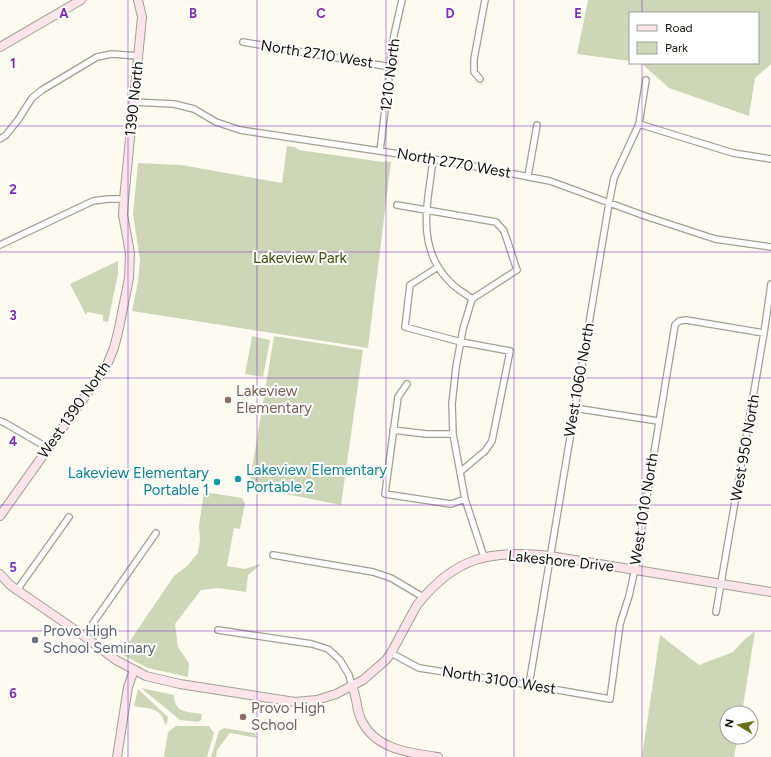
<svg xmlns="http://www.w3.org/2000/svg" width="771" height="757" font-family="Figtree,sans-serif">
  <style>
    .green { fill: #cdd7b8 }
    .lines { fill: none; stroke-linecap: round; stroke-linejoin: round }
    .street-casing { stroke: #a09f94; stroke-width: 8 }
    .secondary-casing { stroke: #a09f94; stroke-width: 10 }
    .street { stroke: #fff; stroke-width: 5.5 }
    .secondary { stroke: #fde4eb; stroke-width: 8 }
    .grid { fill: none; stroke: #7b2cbf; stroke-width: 1; stroke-opacity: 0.55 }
    .education-dot { fill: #8d6e63; stroke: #fff; stroke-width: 1.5 }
    .culture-dot { fill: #0f9aa8; stroke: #fff; stroke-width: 1.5 }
    .worship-dot { fill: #6b7280; stroke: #fff; stroke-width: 1.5 }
    .labels { text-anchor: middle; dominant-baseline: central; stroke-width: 4; stroke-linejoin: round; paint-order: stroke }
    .street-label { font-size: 15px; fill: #11100c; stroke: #fff }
    .park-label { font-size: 15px; fill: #3f4e09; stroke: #fff }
    .education-label { font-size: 15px; fill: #785e54; stroke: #fff; text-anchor: start }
    .culture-label { font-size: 15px; fill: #0d838f; stroke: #fff; text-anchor: start }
    .worship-label { font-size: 15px; fill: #5b616d; stroke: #fff; text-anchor: start }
    .grid-label { font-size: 13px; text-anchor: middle; font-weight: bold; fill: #7b2cbf; stroke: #fff; stroke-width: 4; stroke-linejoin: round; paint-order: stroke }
  </style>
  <rect width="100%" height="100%" fill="#fdfbf0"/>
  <path class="green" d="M588 0H771V64L755 78 749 116 669 88 641 63H758V13H630V61L577 54Z
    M287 146 295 147 299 150 383 162 385 161 391 162 368 348 132 311 138 282 140 260 133 214 138 163 181 165 282 183Z
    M118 261V274L108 322 103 321V315L87 312 86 315 70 284Z
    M252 336 270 340 263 377 245 374Z
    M274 336 363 350 341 505 276 492 275 493 266 491 249 487Z
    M204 492 242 498 245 503 240 529 234 528 227 566 245 569 260 564V565L248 575 246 592 218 588 201 590 175 624 178 647 189 663 188 677 148 668 121 654 174 576 187 566 198 553 200 540 199 525Z
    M755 631 742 713H727V737H738L734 757H642L660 635 699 665 733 652 744 640Z
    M141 688 174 695C174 713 188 712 202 714L201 720 198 722 180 720Z
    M138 689 168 717 167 724 165 725C162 707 149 709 134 706Z
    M176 726H209L214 733 207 757H164L168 732Z
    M224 728 254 733 258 738 230 733 217 750 216 757H211L219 731Z"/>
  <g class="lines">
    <g class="street-casing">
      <path id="street" d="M243 42 391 67
        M480 79 474 72V59L485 0
        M133 102 174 104 194 109 216 122 240 130 446 161 550 181 645 216 715 239 771 247
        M639 124 733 153 771 159
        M0 139 6 135 18 120 32 98 42 90 97 57 112 54 139 56
        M380 151 394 35 402 0
        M433 159C428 203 415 247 450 282 456 289 465 293 472 299
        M528 176 537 125
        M397 205 496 222 504 231 517 270 472 299 463 329 456 367 452 404 453 434 465 499 484 557
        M0 245 93 201 108 199H124
        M438 267 410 285 405 327 461 342 510 351 492 441 485 451 460 472
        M407 384 398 397 385 494 451 504 465 499
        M574 408 658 421
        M0 421 5 423 48 448
        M393 430 426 434H453
        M273 555 373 572 391 578 423 597
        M17 590 69 517
        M716 612 764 333 771 284
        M218 630 312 644 328 649 340 660 349 675 352 686
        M84 636 156 533
        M391 653 419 668 529 685 610 699 620 624 629 596 635 569 675 325 679 321 686 320 764 333
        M529 685 609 203 614 178 639 124 646 80"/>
    </g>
    <g class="secondary-casing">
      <path id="secondary" d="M0 47 81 0
        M0 516 106 367 114 348 119 328 129 278 130 253 123 215 124 199 142 17 138 0
        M0 574 9 584 17 590 84 636 116 660 146 676 180 684 295 702 317 700 336 694 363 680 386 660 391 653 417 605C456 556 490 550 550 556L771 592
        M352 686C357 696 356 709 361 719 374 749 409 753 438 757
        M117 757 128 687 134 670"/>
    </g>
    <use href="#street" class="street"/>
    <use href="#secondary" class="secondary"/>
  </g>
  <path class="grid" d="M128 0V757M257 0V757M386 0V757M514 0V757M642 0V13M642 63V757M0 126H771M0 252H771M0 378H771M0 505H771M0 631H771"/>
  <g class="education-dot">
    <circle cx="228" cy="400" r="4"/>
    <circle cx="243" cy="717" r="4"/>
  </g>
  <g class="culture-dot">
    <circle cx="238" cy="479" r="4"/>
    <circle cx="217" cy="482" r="4"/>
  </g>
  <circle class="worship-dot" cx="35" cy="640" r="4"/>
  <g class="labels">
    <g class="street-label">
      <text transform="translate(317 54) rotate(9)">North 2710 West</text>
      <text transform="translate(390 75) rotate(-83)">1210 North</text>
      <text transform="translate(134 99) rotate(-84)">1390 North</text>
      <text transform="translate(454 163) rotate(10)">North 2770 West</text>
      <text transform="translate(579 380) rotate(-80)">West 1060 North</text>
      <text transform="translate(74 410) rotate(-55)">West 1390 North</text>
      <text transform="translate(745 448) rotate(-80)">West 950 North</text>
      <text transform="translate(644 509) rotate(-81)">West 1010 North</text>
      <text transform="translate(561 561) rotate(6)">Lakeshore Drive</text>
      <text transform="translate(499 680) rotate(9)">North 3100 West</text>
    </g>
    <g class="park-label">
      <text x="300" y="258">Lakeview Park</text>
    </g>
    <g class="education-label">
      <text x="236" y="391">Lakeview<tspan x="236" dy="17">Elementary</tspan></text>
      <text x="251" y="708">Provo High<tspan x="251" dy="17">School</tspan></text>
    </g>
    <g class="culture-label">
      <text x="246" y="470">Lakeview Elementary<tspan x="246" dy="17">Portable 2</tspan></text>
      <text x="209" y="473" text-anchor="end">Lakeview Elementary<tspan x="209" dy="17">Portable 1</tspan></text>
    </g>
    <g class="worship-label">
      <text x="43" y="631">Provo High<tspan x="43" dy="17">School Seminary</tspan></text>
    </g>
  </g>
  <g class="grid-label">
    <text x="64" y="18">A</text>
    <text x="193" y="18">B</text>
    <text x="321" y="18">C</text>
    <text x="450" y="18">D</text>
    <text x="578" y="18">E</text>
    <text x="13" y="68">1</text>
    <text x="13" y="194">2</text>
    <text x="13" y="320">3</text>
    <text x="13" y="446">4</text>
    <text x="13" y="572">5</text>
    <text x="13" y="698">6</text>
  </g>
  <rect x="629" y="12" width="130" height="52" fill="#ffffff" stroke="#a09f9e"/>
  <rect x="637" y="25" width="20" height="6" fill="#fde4eb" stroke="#a09f9e"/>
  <text x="665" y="32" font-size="12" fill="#11100c">Road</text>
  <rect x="637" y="42" width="20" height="12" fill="#cdd7b8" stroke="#a09f9e"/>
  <text x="665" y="52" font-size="12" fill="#11100c">Park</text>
  <g transform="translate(739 725) rotate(280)"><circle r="19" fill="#ffffff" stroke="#a09f9e"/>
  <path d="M0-3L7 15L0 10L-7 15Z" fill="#6b7016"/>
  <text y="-6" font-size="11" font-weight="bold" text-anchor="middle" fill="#11100c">N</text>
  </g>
</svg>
